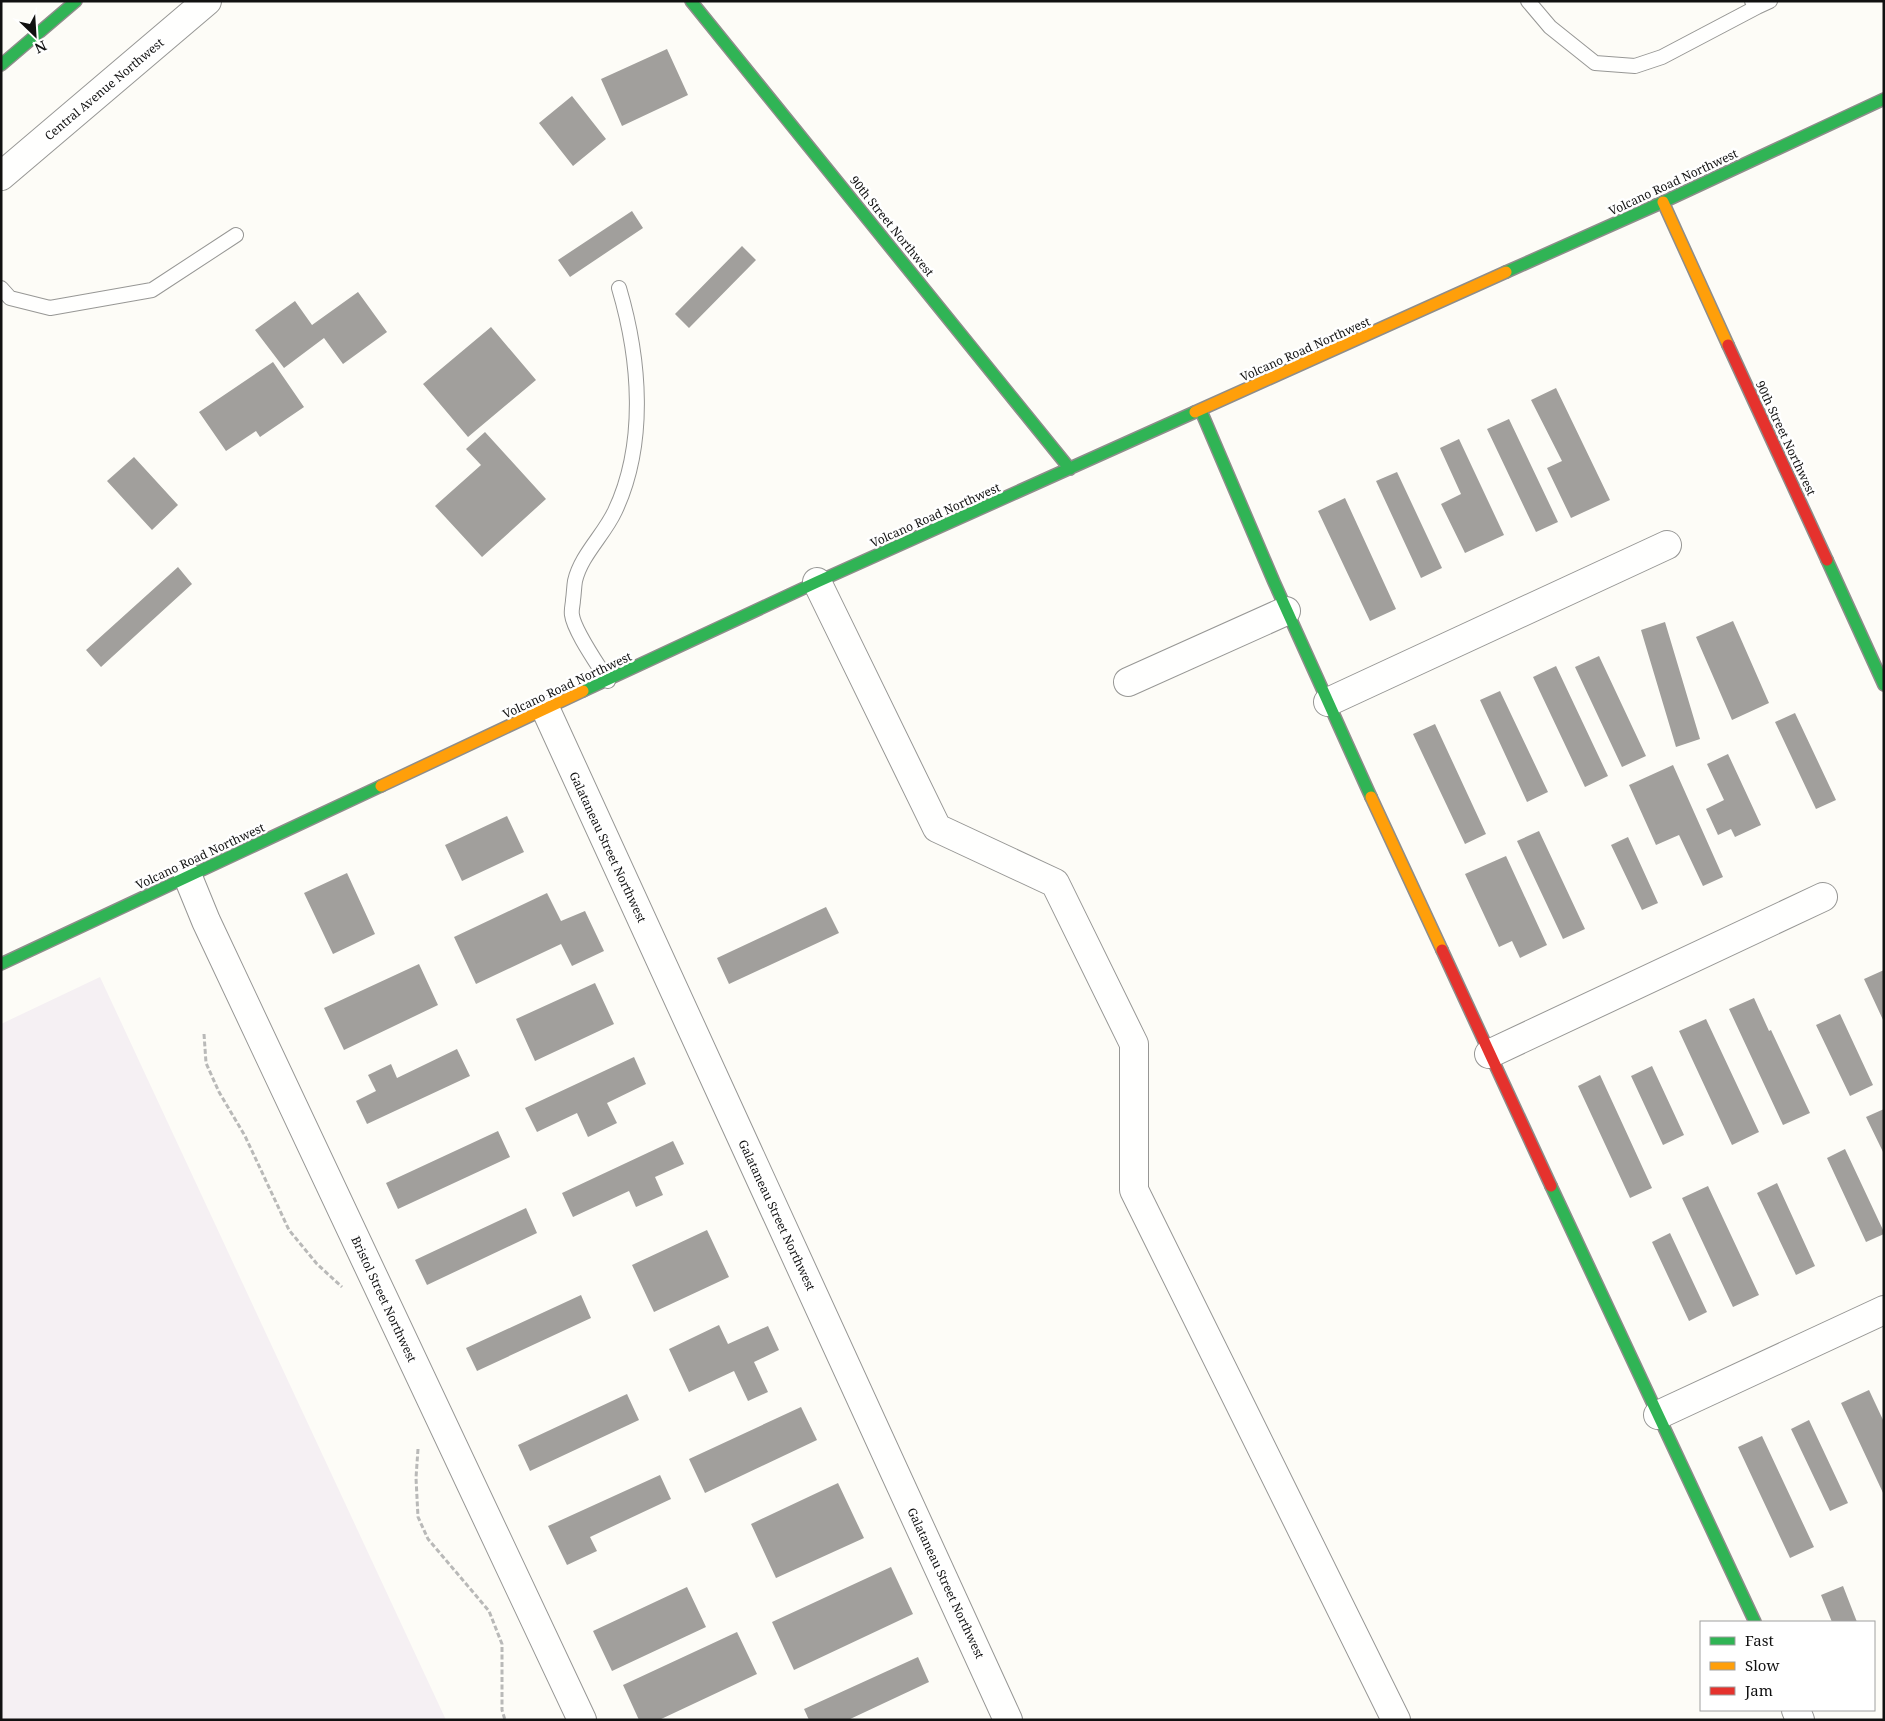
<svg xmlns="http://www.w3.org/2000/svg" width="1885" height="1721" font-family="'Noto Serif',serif">
  <style>
    .industrial { fill: #f5f0f3 }
    .building { fill: #a19f9c }
    .lines { fill: none; stroke-linecap: round; stroke-linejoin: round }
    .lane-casing { stroke: #979795; stroke-width: 16 }
    .street-casing { stroke: #979795; stroke-width: 30 }
    .fast-casing { stroke: #8e8d8b; stroke-width: 14 }
    .slow-casing { stroke: #8e8d8b; stroke-width: 14 }
    .jam-casing { stroke: #8e8d8b; stroke-width: 14 }
    .path { stroke: #b9b9b8; stroke-width: 3; stroke-dasharray: 5 2.5; stroke-linecap: butt }
    .lane { stroke: #fffffe; stroke-width: 14 }
    .street { stroke: #fffffe; stroke-width: 28 }
    .fast { stroke: #30b455; stroke-width: 11 }
    .slow { stroke: #ff9f0a; stroke-width: 11 }
    .jam { stroke: #e5322d; stroke-width: 11 }
    .labels { text-anchor: middle; dominant-baseline: central; stroke-width: 5; stroke-linejoin: round; paint-order: stroke }
    .street-label { font-size: 12px; fill: #111; stroke: #fff }
  </style>
  <rect width="100%" height="100%" fill="#fdfcf7"/>
  <path class="industrial" d="M100 977 446 1720H1V1024Z"/>
  <path class="building" d="M667 49 688 95 622 126 601 79Z
    M572 96 606 139 573 166 539 123Z
    M632 211 643 228 570 277 558 260Z
    M742 246 756 260 689 328 675 314Z
    M358 292 387 332 343 364 324 338 284 368 255 330 295 301 312 325Z
    M491 327 536 380 468 437 423 384Z
    M273 362 304 407 260 437 256 431 226 451 199 412Z
    M1556 388 1610 500 1571 518 1547 468 1562 461 1531 400Z
    M1509 419 1558 522 1536 532 1487 429Z
    M485 432 546 499 482 557 435 506 481 465 466 449Z
    M1459 439 1504 535 1465 553 1441 504 1461 494 1440 448Z
    M134 457 178 505 152 530 107 481Z
    M1397 472 1442 568 1421 578 1376 481Z
    M1345 498 1396 609 1370 621 1318 511Z
    M178 567 192 584 101 667 86 650Z
    M1733 621 1769 703 1732 720 1696 637Z
    M1665 622 1700 739 1676 747 1641 630Z
    M1599 656 1646 756 1622 767 1575 667Z
    M1556 666 1608 776 1585 787 1533 677Z
    M1500 691 1548 792 1527 802 1480 700Z
    M1795 713 1836 800 1816 809 1775 722Z
    M1435 724 1486 834 1465 844 1413 734Z
    M1728 754 1761 825 1735 837 1731 829 1718 835 1706 809 1724 800 1707 764Z
    M1673 765 1723 877 1703 886 1679 835 1656 845 1629 785Z
    M507 816 524 852 462 881 445 845Z
    M1539 831 1585 929 1563 939 1517 841Z
    M1628 837 1658 903 1642 910 1611 845Z
    M1506 856 1547 945 1520 958 1512 941 1499 947 1465 874Z
    M347 873 375 934 333 954 304 893Z
    M547 893 561 921 585 911 604 951 572 966 561 944 476 984 454 937Z
    M826 907 839 933 729 984 717 958Z
    M419 964 438 1005 344 1050 324 1008Z
    M1884 970V1022L1864 979Z
    M595 983 614 1024 535 1061 516 1019Z
    M1754 998 1769 1031 1771 1030 1810 1113 1783 1125 1729 1009Z
    M1840 1014 1873 1085 1850 1096 1816 1025Z
    M1706 1019 1759 1132 1732 1145 1679 1031Z
    M457 1049 470 1076 367 1124 356 1101 376 1091 368 1075 391 1064 397 1078Z
    M634 1057 646 1084 607 1103 617 1123 588 1137 577 1113 537 1132 525 1108Z
    M1652 1066 1684 1135 1663 1145 1631 1076Z
    M1600 1075 1652 1188 1630 1198 1578 1086Z
    M1884 1109V1154L1866 1117Z
    M498 1131 510 1157 398 1209 386 1183Z
    M673 1141 684 1164 655 1177 663 1195 636 1207 629 1191 573 1217 562 1193Z
    M1845 1149 1884 1232V1234L1866 1242 1827 1158Z
    M1777 1183 1815 1266 1796 1275 1757 1193Z
    M1708 1186 1759 1295 1733 1307 1682 1198Z
    M526 1208 537 1233 427 1285 415 1260Z
    M707 1230 729 1277 654 1312 632 1265Z
    M1670 1233 1707 1312 1689 1321 1652 1242Z
    M581 1295 591 1318 477 1371 466 1348Z
    M719 1325 728 1344 768 1326 779 1350 754 1362 768 1392 748 1401 734 1371 689 1392 669 1349Z
    M1869 1390 1884 1422V1495L1841 1403Z
    M627 1394 639 1420 530 1471 518 1445Z
    M801 1407 817 1440 705 1493 689 1459Z
    M1809 1420 1848 1503 1830 1511 1791 1429Z
    M1762 1436 1814 1547 1790 1558 1738 1447Z
    M660 1475 671 1499 590 1537 597 1551 567 1565 548 1526Z
    M838 1483 864 1538 776 1578 751 1524Z
    M891 1567 913 1614 794 1670 772 1622Z
    M1843 1586 1857 1622H1832L1821 1595Z
    M687 1587 706 1627 612 1671 593 1631Z
    M737 1632 757 1674 659 1720H639L623 1685Z
    M918 1657 929 1682 848 1720H809L804 1709Z"/>
  <g class="lines">
    <g class="lane-casing">
      <path id="lane" d="M1528 1 1550 27 1595 63 1635 66 1662 57 1757 7
        M1752 1 1757 7 1770 1
        M1 288 10 298 50 308 152 290 236 235
        M608 681C599 666 574 631 572 615 571 610 573 604 573 600 574 593 574 587 575 581 581 555 604 535 615 511 647 443 640 359 619 288"/>
    </g>
    <g class="street-casing">
      <path id="street" d="M1 176 207 1
        M817 582 937 828 1055 883 1134 1044V1190L1396 1720
        M1128 682 1286 611
        M1328 702 1667 545
        M546 710 1008 1720
        M188 877 206 921 582 1720
        M1489 1054 1823 897
        M1658 1415 1884 1310
        M1796 1710 1800 1720"/>
    </g>
    <g class="fast-casing">
      <path id="fast" d="M691 1 1070 469
        M1 65 76 1
        M1506 272 1663 202 1884 99
        M1201 411 1274 582 1371 797
        M1827 560 1884 685
        M583 691 817 582 1195 412
        M1 964 381 786
        M1551 1186 1755 1622"/>
    </g>
    <g class="slow-casing">
      <path id="slow" d="M1663 202 1728 345
        M1195 412 1506 272
        M381 786 583 691
        M1371 797 1442 950"/>
    </g>
    <g class="jam-casing">
      <path id="jam" d="M1728 345 1827 560
        M1442 950 1551 1186"/>
    </g>
    <path class="path" d="M204 1034 206 1063 219 1092 245 1136 289 1230 317 1264 342 1287
      M418 1449 416 1478 418 1517 428 1539 489 1611 502 1644V1710L505 1720"/>
    <use href="#lane" class="lane"/>
    <use href="#street" class="street"/>
    <use href="#fast" class="fast"/>
    <use href="#slow" class="slow"/>
    <use href="#jam" class="jam"/>
  </g>
  <g class="labels">
    <g class="street-label">
      <text transform="translate(104 89) rotate(-40)">Central Avenue Northwest</text>
      <text transform="translate(1673 182) rotate(-25)">Volcano Road Northwest</text>
      <text transform="translate(892 226) rotate(51)">90th Street Northwest</text>
      <text transform="translate(1305 349) rotate(-24)">Volcano Road Northwest</text>
      <text transform="translate(1786 438) rotate(65)">90th Street Northwest</text>
      <text transform="translate(935 515) rotate(-24)">Volcano Road Northwest</text>
      <text transform="translate(567 685) rotate(-25)">Volcano Road Northwest</text>
      <text transform="translate(608 847) rotate(65)">Galataneau Street Northwest</text>
      <text transform="translate(200 856) rotate(-25)">Volcano Road Northwest</text>
      <text transform="translate(777 1215) rotate(65)">Galataneau Street Northwest</text>
      <text transform="translate(384 1299) rotate(65)">Bristol Street Northwest</text>
      <text transform="translate(946 1583) rotate(65)">Galataneau Street Northwest</text>
    </g>
  </g>
  <rect width="1885" height="1721" fill="none" stroke="#111111" stroke-width="5"/>
  <rect x="1700" y="1621" width="175" height="90" fill="#ffffff" stroke="#a0a0a0"/>
  <rect x="1710" y="1637" width="25" height="8" fill="#30b455" stroke="#a0a0a0"/>
  <text x="1745" y="1646" font-size="15" fill="#111111">Fast</text>
  <rect x="1710" y="1662" width="25" height="8" fill="#ff9f0a" stroke="#a0a0a0"/>
  <text x="1745" y="1671" font-size="15" fill="#111111">Slow</text>
  <rect x="1710" y="1687" width="25" height="8" fill="#e5322d" stroke="#a0a0a0"/>
  <text x="1745" y="1696" font-size="15" fill="#111111">Jam</text>
  <g transform="translate(35 35) rotate(155)" stroke="#ffffff" stroke-width="4" paint-order="stroke">
  <path d="M0-4L9 19L0 12L-9 19Z" fill="#111111"/>
  <text y="-8" font-size="14" font-weight="bold" text-anchor="middle" fill="#111111">N</text>
  </g>
</svg>
